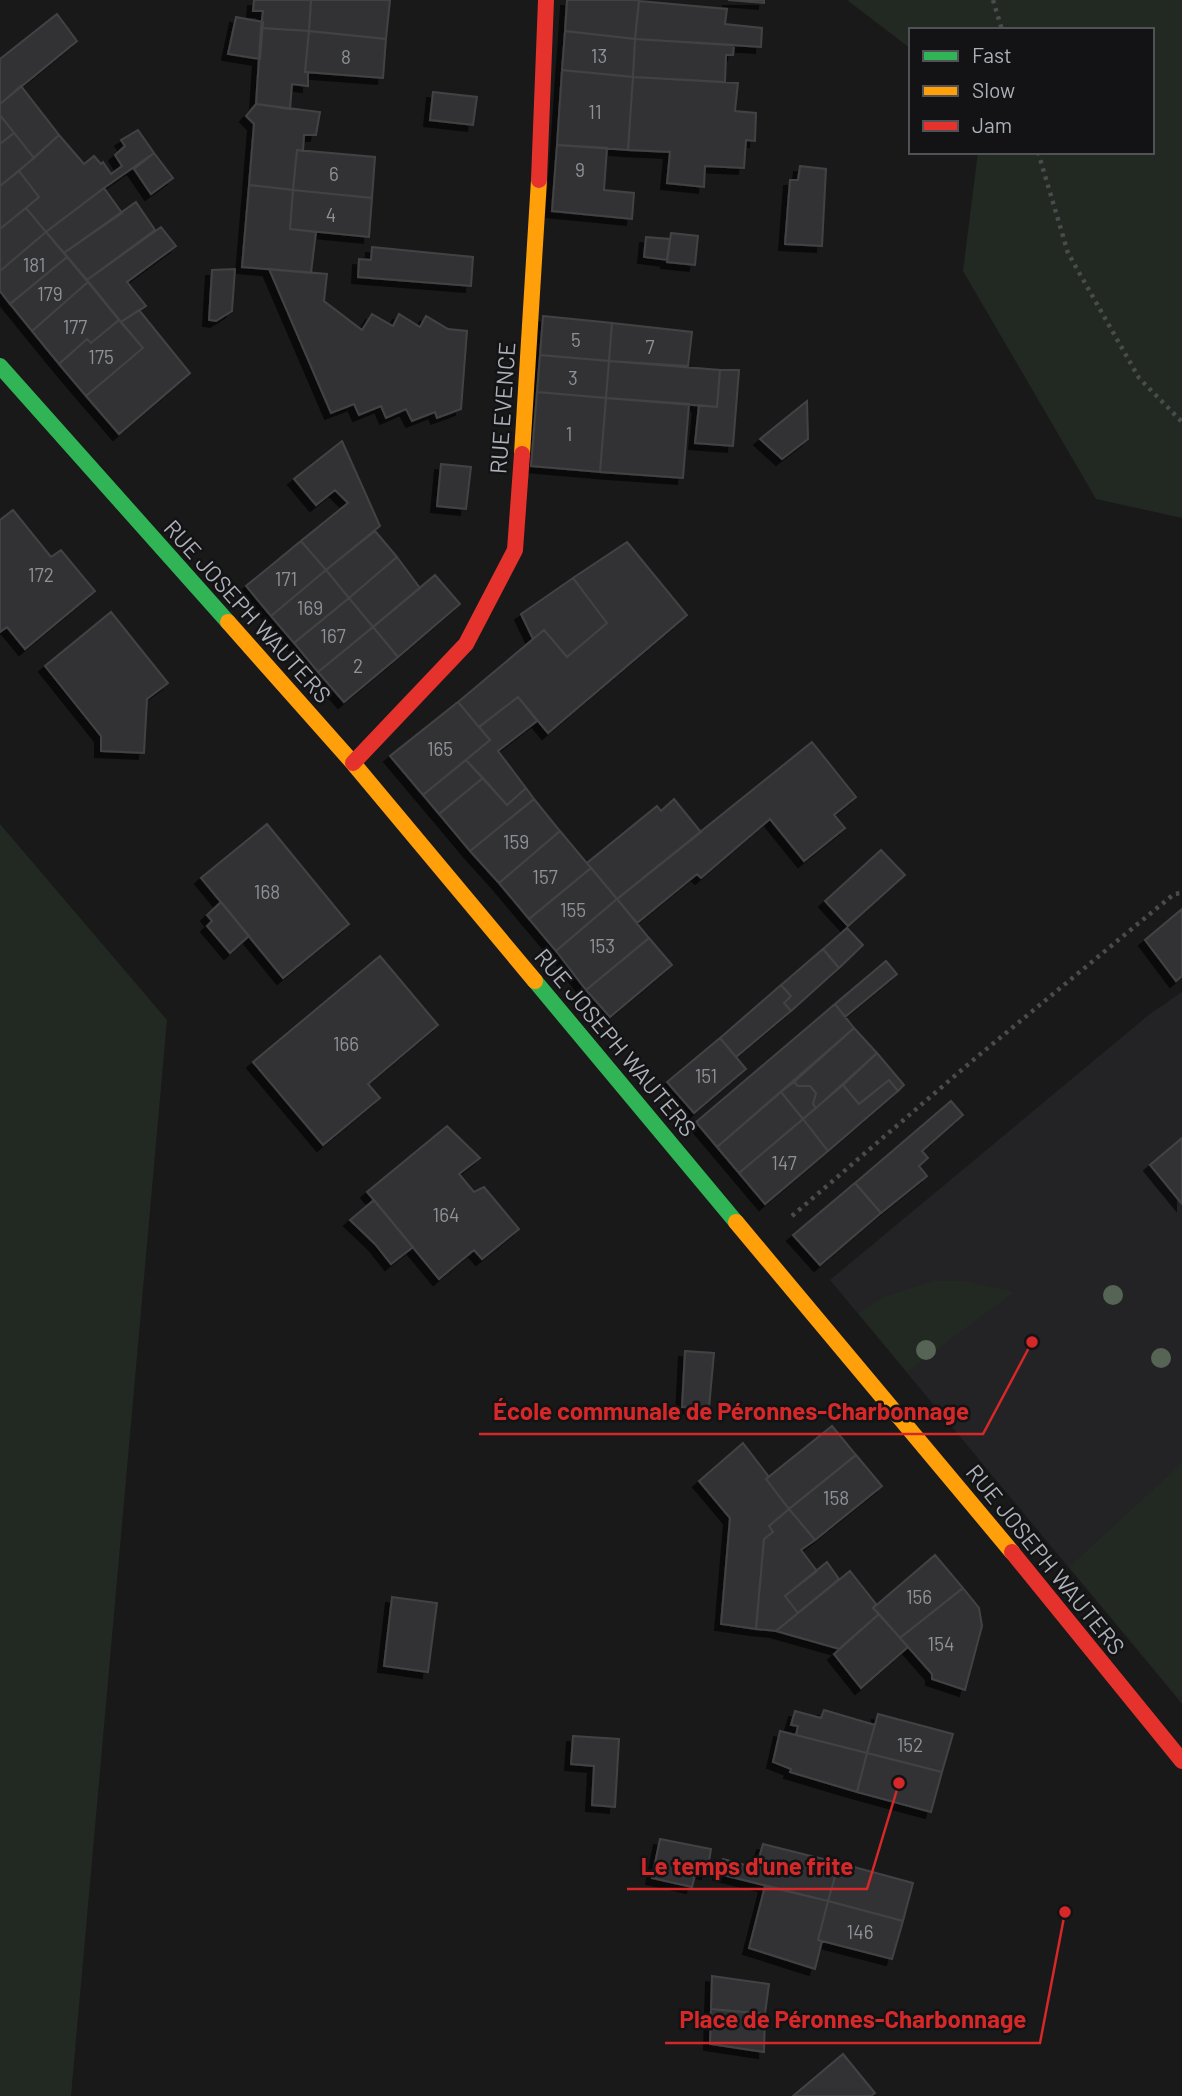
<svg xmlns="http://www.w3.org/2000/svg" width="1182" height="2096" font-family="Barlow,sans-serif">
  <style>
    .built { fill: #232325 }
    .green { fill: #222822 }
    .building { fill: #333334; stroke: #424345; stroke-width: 2; filter: url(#shadow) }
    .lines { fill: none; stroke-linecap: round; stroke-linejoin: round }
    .path { stroke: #494b4d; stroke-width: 4.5; stroke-dasharray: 3.5 5; stroke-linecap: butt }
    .fast { stroke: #30b455; stroke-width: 16 }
    .slow { stroke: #ff9f0a; stroke-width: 16 }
    .jam { stroke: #e5322d; stroke-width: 16 }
    .tree { fill: #556454 }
    .labels { text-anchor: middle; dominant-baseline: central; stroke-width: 5; stroke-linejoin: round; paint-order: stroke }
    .number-label { font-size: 19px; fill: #8e9297 }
    .street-label { font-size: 23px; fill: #acb1b8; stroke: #131315 }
    .leader { fill: none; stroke: #d62828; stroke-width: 2.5 }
    .callout-dot { fill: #d62828; stroke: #131315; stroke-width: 2.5 }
    .callout-label { font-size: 24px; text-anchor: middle; font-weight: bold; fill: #d62828; stroke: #131315; stroke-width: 5; stroke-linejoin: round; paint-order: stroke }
  </style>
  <defs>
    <filter id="shadow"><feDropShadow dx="-6" dy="6" stdDeviation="0" flood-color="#0009"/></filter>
  </defs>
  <rect width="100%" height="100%" fill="#191919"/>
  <path class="built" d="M1182 992V1704L830 1280 1151 1013Z"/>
  <path class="green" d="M847 0H1182V518L1096 499 963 271 978 152H1152V30H911V49Z
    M0 824 167 1020 71 2096H0Z
    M934 1281H964L1014 1292 907 1372 858 1313 883 1297Z
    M1182 1463V1695L1178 1698 1069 1567Z"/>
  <path class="building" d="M254 0H311L309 31 261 28 263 11H253Z
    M311 0H390L386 39 309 31Z
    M567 0H639L635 39 565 31Z
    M728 0H764V3Z
    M639 1 727 9 725 24 762 28 761 47 635 39Z
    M57 14 77 41 0 104V59Z
    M236 17 263 22 260 59 228 54Z
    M261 28 309 31 305 72H308V86L292 84 290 109 256 104Z
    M309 31 386 39 383 78 305 72Z
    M565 31 635 39 633 77 562 70Z
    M635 39 734 45 733 55H726L725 82 633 77Z
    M562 70 633 77 628 150 557 145Z
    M633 77 738 83 735 111 756 113 755 141 746 140 744 168 705 166 704 187 667 183 670 152 628 150Z
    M21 86 59 135 34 158 0 115V104Z
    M433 92 477 97 473 125 430 120Z
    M256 104 320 112 316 135H304L303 151 297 150 293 190 249 185 254 124 246 116Z
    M0 115 14 133 0 144Z
    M138 130 154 153 104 188 46 232 26 208 39 197 19 171 59 135 84 164 94 156 101 164 103 162 111 174 122 166 115 155 125 146 121 140Z
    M14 133 34 158 0 186V144Z
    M557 145 607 148 604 190 634 193 632 219 552 211Z
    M297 150 375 157 372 198 293 190Z
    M154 153 173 178 151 194 134 169Z
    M800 166 826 169 822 246 785 244 790 180H798Z
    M19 171 39 197 0 229V186Z
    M249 185 293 190 290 229 316 232 311 273 242 267Z
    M104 188 122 213 64 253 46 232Z
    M293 190 372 198 369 237 290 229Z
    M136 202 155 230 87 280 64 253Z
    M26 208 46 232 0 271V229Z
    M161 227 176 246 127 282 146 306 121 322 87 280Z
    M46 232 67 257 10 304 0 291V271Z
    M671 233 698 236 695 265 667 262Z
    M646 237 670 239 667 260 644 257Z
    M372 247 473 257 471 286 358 277 359 259 371 260Z
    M67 257 88 282 32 331 10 304Z
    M235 269 232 311 216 321 209 320 212 270Z
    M269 269 327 274 324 301 362 330 372 314 393 326 399 314 420 327 426 316 448 329 467 331 461 409 437 418 435 412 412 421 406 409 386 418 381 406 359 415 354 404 331 413Z
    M88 282 119 320 91 343 87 339 59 364 32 331Z
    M139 310 190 373 119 434 86 396 143 348 121 322Z
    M543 316 612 323 609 361 540 355Z
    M119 320 143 348 86 396 59 364 87 339 91 343Z
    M612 323 692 332 688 366 609 361Z
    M540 355 609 361 606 398 537 392Z
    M609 361 720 370 717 407 606 398Z
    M720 370H739L733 446 695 443 699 405 717 407Z
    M537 392 606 398 600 472 531 466Z
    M606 398 689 404 683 478 600 472Z
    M807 401 808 439 782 459 760 439Z
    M342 441 380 526 326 570 301 541 348 503 335 490 316 505 294 479Z
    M441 464 471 467 466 509 437 506Z
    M13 510 51 557 61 550 95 591 25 649 7 627 0 632V520Z
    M375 531 397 557 349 598 326 570Z
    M301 541 326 570 271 616 246 586Z
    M627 542 687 615 548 733 518 697 479 727 458 702 544 630 567 657 607 623 573 578Z
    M397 557 420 588 373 627 349 598Z
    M326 570 349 598 294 643 271 616Z
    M435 575 460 604 398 657 373 627Z
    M573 578 607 623 567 657 544 630 533 639 521 614Z
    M349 598 373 627 318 672 294 643Z
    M111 612 168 683 147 699 144 753 101 751V736L45 666Z
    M373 627 398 657 344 702 318 672Z
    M518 697 537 721 498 751 526 788 507 805 466 760 490 740 479 727Z
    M458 702 490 740 423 795 390 756Z
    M812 742 856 797 834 815 845 828 804 861 770 819 701 878 697 874 637 923 617 899Z
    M466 760 483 778 439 814 423 795Z
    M483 778 507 805 526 788 534 799 470 851 439 814Z
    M534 799 560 831 499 883 470 851Z
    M674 799 701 832 617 899 587 863 657 806 661 811Z
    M267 824 349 924 283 978 201 878Z
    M560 831 591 868 529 919 499 883Z
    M881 850 905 875 848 926 825 901Z
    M591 868 617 899 556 951 529 919Z
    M617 899 649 938 586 990 556 951Z
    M221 902 249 936 230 953 207 926 212 921 207 915Z
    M1182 909V976L1176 981 1145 940Z
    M847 928 863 945 839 968 823 949Z
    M649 938 672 965 610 1017 586 990Z
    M823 949 839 968 791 1011 784 1003 791 996 781 985Z
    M380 956 438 1025 368 1084 380 1098 323 1145 253 1062Z
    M886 961 897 974 845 1017 835 1004Z
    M781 985 791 996 784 1003 791 1011 736 1057 720 1038Z
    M835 1004 854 1028 717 1147 696 1122Z
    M854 1028 877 1053 816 1108 813 1104 816 1093 810 1086H798L794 1082Z
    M720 1038 746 1069 694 1113 667 1082Z
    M877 1053 904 1085 898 1091 889 1080 859 1104 843 1085Z
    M889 1080 898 1091 828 1151 803 1119 843 1085 859 1104Z
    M794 1082 798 1086H810L816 1093 813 1104 816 1108 803 1119 781 1092Z
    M781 1092 803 1119 739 1173 717 1147Z
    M951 1101 963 1115 922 1151 928 1158 919 1166 927 1176 881 1213 855 1183Z
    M803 1119 828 1151 765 1204 739 1173Z
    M447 1126 480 1158 459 1174 474 1192 484 1187 519 1229 482 1259 474 1250 439 1279 367 1192Z
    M1182 1138V1204L1150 1165Z
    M855 1183 881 1213 820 1265 793 1235Z
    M374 1200 413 1247 391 1264 375 1244 350 1220Z
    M685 1351 714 1353 709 1408 682 1407Z
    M832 1426 856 1455 789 1509 766 1479Z
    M743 1443 769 1477 766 1479 789 1509 769 1526 773 1532 764 1539 756 1629 721 1624 730 1518 699 1481Z
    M856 1455 882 1486 815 1540 789 1509Z
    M789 1509 815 1540 801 1550 817 1571 785 1596 798 1613 776 1631 756 1629 764 1539 773 1532 769 1526Z
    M935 1555 963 1588 900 1638 873 1608Z
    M827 1562 839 1579 798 1613 785 1596Z
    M850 1571 876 1604 873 1608 879 1614 839 1649 776 1631Z
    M963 1588 979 1608 982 1626 965 1690 932 1679V1674L900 1638Z
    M392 1597 437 1603 428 1672 384 1666Z
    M879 1614 908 1647 861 1688 834 1654Z
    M824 1710 875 1725 867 1753 796 1735 798 1726 791 1725 795 1711 821 1718Z
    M878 1714 953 1734 942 1772 867 1753Z
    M780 1731 867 1753 857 1792 790 1772 791 1769 773 1762Z
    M573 1736 619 1739 615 1807 592 1805 594 1766 571 1764Z
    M867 1753 942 1772 931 1812 857 1792Z
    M660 1839 711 1849 707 1873 696 1871 692 1887 652 1878Z
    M763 1844 839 1863 828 1901 719 1874 723 1859 756 1868Z
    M839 1863 913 1883 903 1921 828 1901Z
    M765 1886 828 1901 818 1940 822 1941 815 1969 749 1948Z
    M828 1901 903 1921 892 1959 818 1940Z
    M712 1976 769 1984 765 2014 711 2009Z
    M711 2009 765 2014 764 2052 710 2044Z
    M843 2054 875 2093 871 2096H793Z"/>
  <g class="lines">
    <path class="path" d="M993 0 1002 30
      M1038 152 1068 253 1139 378 1182 422
      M792 1216 972 1061 1174 894 1182 893"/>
    <path class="fast" d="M0 366 228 622
      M535 981 736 1222"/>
    <path class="slow" d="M522 454 539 180
      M228 622 353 763 535 981
      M736 1222 1012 1552"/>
    <path class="jam" d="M539 180 546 0
      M353 763 466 644 515 550 522 454
      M1012 1552 1182 1761"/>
  </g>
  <g class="tree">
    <circle cx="1113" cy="1295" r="10"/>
    <circle cx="926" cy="1350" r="10"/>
    <circle cx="1161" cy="1358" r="10"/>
  </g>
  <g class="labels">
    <g class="number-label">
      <text x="599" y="55">13</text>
      <text x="346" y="56">8</text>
      <text x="595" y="111">11</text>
      <text x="580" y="169">9</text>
      <text x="334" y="173">6</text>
      <text x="331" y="214">4</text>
      <text x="34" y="264">181</text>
      <text x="50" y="293">179</text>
      <text x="75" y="326">177</text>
      <text x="576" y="339">5</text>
      <text x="650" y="346">7</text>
      <text x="101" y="356">175</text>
      <text x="573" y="377">3</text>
      <text x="569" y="433">1</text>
      <text x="41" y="574">172</text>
      <text x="286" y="578">171</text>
      <text x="310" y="607">169</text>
      <text x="333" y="635">167</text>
      <text x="358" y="665">2</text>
      <text x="440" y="748">165</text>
      <text x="516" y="841">159</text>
      <text x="545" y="876">157</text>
      <text x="267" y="891">168</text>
      <text x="573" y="909">155</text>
      <text x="602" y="945">153</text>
      <text x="346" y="1043">166</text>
      <text x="706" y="1075">151</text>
      <text x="784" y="1162">147</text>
      <text x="446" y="1214">164</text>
      <text x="836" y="1497">158</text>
      <text x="919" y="1596">156</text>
      <text x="941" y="1643">154</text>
      <text x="910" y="1744">152</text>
      <text x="860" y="1931">146</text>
    </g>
    <g class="street-label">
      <text transform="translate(502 408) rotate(-86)">RUE EVENCE</text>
      <text transform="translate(248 611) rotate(48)">RUE JOSEPH WAUTERS</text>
      <text transform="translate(616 1042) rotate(50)">RUE JOSEPH WAUTERS</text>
      <text transform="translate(1046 1559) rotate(51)">RUE JOSEPH WAUTERS</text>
    </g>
  </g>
  <path class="leader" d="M1032 1342L983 1434H479M899 1783L867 1889H627M1065 1912L1040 2043H665"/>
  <g class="callout-dot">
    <circle cx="1032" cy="1342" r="7"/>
    <circle cx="899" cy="1783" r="7"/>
    <circle cx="1065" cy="1912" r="7"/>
  </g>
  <g class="callout-label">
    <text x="731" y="1420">École communale de Péronnes-Charbonnage</text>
    <text x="747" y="1875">Le temps d'une frite</text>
    <text x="853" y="2028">Place de Péronnes-Charbonnage</text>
  </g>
  <rect x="909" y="28" width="245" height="126" fill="#131315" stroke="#505256" stroke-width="2"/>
  <rect x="923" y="51" width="35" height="10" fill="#30b455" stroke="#505256" stroke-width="2"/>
  <text x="972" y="63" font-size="21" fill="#acb1b8">Fast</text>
  <rect x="923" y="86" width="35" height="10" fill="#ff9f0a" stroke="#505256" stroke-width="2"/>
  <text x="972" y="98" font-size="21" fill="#acb1b8">Slow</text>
  <rect x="923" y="121" width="35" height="10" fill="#e5322d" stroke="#505256" stroke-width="2"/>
  <text x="972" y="133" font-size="21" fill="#acb1b8">Jam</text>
</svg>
